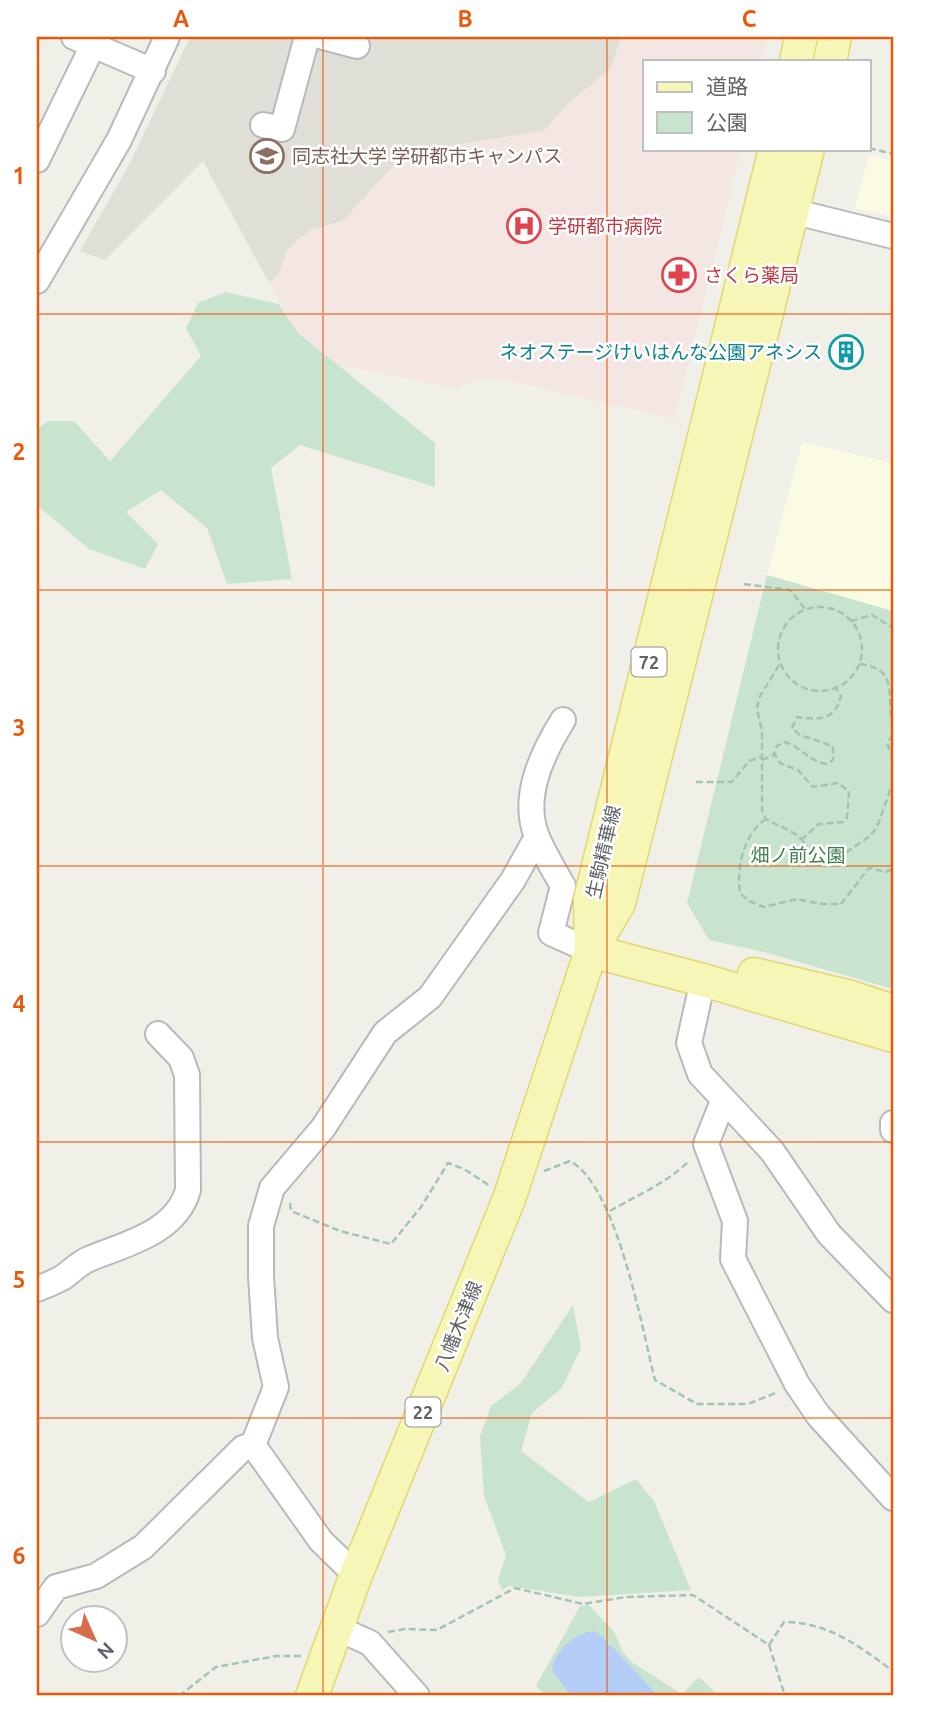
<svg xmlns="http://www.w3.org/2000/svg" width="930" height="1733" font-family="Ubuntu,'Noto Sans JP',sans-serif">
  <style>
    .commercial { fill: #fbfae3 }
    .education { fill: #e0dfd7 }
    .medical { fill: #f4e7e3 }
    .green { fill: #c9e4ce }
    .water { fill: #b3cdf6 }
    .lines { fill: none; stroke-linecap: round; stroke-linejoin: round }
    .minor-casing { stroke: #b9b9bd; stroke-width: 28 }
    .major-casing { stroke: #e3d76f; stroke-width: 35 }
    .path { stroke: #a2c5b3; stroke-width: 2.5; stroke-dasharray: 7 3.5; stroke-linecap: butt }
    .minor { stroke: #fff; stroke-width: 24 }
    .major { stroke: #f6f7b7; stroke-width: 32 }
    .grid { fill: none; stroke: #e8590c; stroke-width: 2; stroke-opacity: 0.55 }
    .labels { text-anchor: middle; dominant-baseline: central; stroke-width: 5; stroke-linejoin: round; paint-order: stroke }
    .shield { fill: #fff; stroke: #909195; stroke-width: 2 }
    .shield-label { font-size: 18px; font-weight: bold; fill: #606267 }
    .education-label { font-size: 19px; fill: #785e54; stroke: #fff; text-anchor: start }
    .health-label { font-size: 19px; fill: #be3a42; stroke: #fff; text-anchor: start }
    .culture-label { font-size: 19px; fill: #0d838f; stroke: #fff; text-anchor: end }
    .street-label { font-size: 19px; fill: #606267; stroke: #fff }
    .park-label { font-size: 19px; fill: #3f7f4d; stroke: #fff }
    .neatline { fill: none; stroke: #e8590c; stroke-width: 2.5 }
    .grid-label { font-size: 23px; text-anchor: middle; font-weight: bold; fill: #e8590c }
  </style>
  <rect width="100%" height="100%" fill="#f0f0e9"/>
  <path class="commercial" d="M869 155 893 161V217L855 208Z
    M802 442 893 463V611L767 575Z"/>
  <path class="education" d="M190 37H622L610 69 568 104 544 131 405 153 343 221 309 231 288 249 278 275 269 283 203 161 105 260 80 251 130 163Z"/>
  <path class="medical" d="M622 37H769L763 61H645V149H741L675 419 492 377 454 388 338 365 298 333 269 283 278 275 288 249 309 231 343 221 405 153 544 131 568 104 610 69Z"/>
  <path class="green" d="M225 292 279 304 298 333 435 443V487L300 445 271 468 292 579 227 584 207 528 161 490 126 512 158 544 145 569 89 549 37 505V429L48 421H74L110 461 201 356 186 328 198 303Z
    M767 575 893 611V989L764 952 709 940 687 903Z
    M573 1305 581 1348 562 1388 532 1413 521 1451 589 1502 636 1479 654 1501 691 1590 580 1597 509 1586 502 1590 498 1579 506 1555 484 1496 480 1436 491 1406 520 1384Z
    M589 1605 615 1633 623 1652 633 1663 682 1694 699 1677 719 1696H659L619 1657 608 1641 553 1665 552 1671 571 1696H547L536 1686 580 1606Z"/>
  <path class="water" d="M594 1631C602 1633 647 1685 659 1696H571L552 1671C553 1652 576 1632 594 1631Z"/>
  <g class="lines">
    <g class="minor-casing">
      <path id="minor" d="M74 37 153 71
        M323 37 357 46
        M263 125 282 129 307 37
        M37 160 97 37
        M775 207 893 236
        M37 281 119 140 167 37
        M563 720C542 754 521 797 537 837 544 854 554 870 563 886L551 933 591 951
        M703 980 689 1043 700 1074 772 1151 829 1234 893 1300
        M723 1101 706 1144 735 1221 733 1259 797 1384 818 1415 893 1498
        M893 1123V1130
        M37 1289C45 1286 54 1282 62 1278 71 1272 79 1263 89 1259 125 1244 176 1233 188 1190L187 1075 181 1058 158 1034
        M356 1575 321 1541 253 1445 276 1387 265 1338 261 1276V1226L272 1188 323 1128 385 1033 430 997 513 880 537 837
        M37 1614 56 1587 96 1576 143 1547 243 1448 253 1445
        M337 1628 370 1643 417 1696"/>
    </g>
    <g class="major-casing">
      <path id="major" d="M796 61 801 37
        M830 61 835 37
        M591 950 590 899 775 149
        M591 951 703 980 893 1036
        M754 974 847 996 893 1011
        M312 1696 356 1575 509 1199 591 951 619 903 808 149"/>
    </g>
    <path class="path" d="M869 148 893 154
      M744 584 790 590 806 610
      M778 649a42 42 0 1 1 84 0a42 42 0 1 1-84 0Z
      M851 621 872 615 893 628
      M860 664C901 669 885 698 893 726
      M779 665 759 698 757 709 762 731V810L766 819C777 826 791 829 801 839 812 851 810 862 828 865L870 836 877 827 893 782
      M893 735 887 743 893 759
      M762 760 774 755
      M696 782H732L749 761 762 757
      M766 819C744 833 736 869 740 893L749 901 764 907 797 899 821 904H841L869 868 886 872 893 869
      M801 840 819 824 843 822 847 818 849 791 838 783 813 787 798 770 780 763 774 753 777 746 784 742C801 746 809 762 827 764L833 760V746L800 735 792 728 797 717C819 720 835 721 841 696L836 688
      M544 1171 570 1161C617 1186 642 1329 655 1380L697 1404H748L778 1392
      M290 1203 291 1211 340 1231 391 1244 421 1207 448 1163 464 1169 490 1186
      M610 1211C637 1195 667 1183 689 1161
      M388 1632 405 1629 437 1630 515 1588 583 1604 626 1597 693 1595 769 1645 784 1622C828 1622 859 1646 893 1671
      M769 1645 785 1696
      M179 1696 216 1667 276 1656H301"/>
    <use href="#minor" class="minor"/>
    <use href="#major" class="major"/>
  </g>
  <path class="grid" d="M323 37V1696M607 37V1696M37 314H893M37 590H893M37 866H893M37 1142H893M37 1418H893"/>
  <defs>
    <g id="university-ring" transform="scale(1.75)"><circle r="9.5" fill="#fff" stroke="#8d6e63" stroke-width="1.5"/><path d="M0-5L7-2L0 1L-7-2ZM-4 1L0 2.5L4 1V4Q0 6-4 4Z" fill="#8d6e63"/></g>
    <g id="hospital-ring" transform="scale(1.75)"><circle r="9.5" fill="#fff" stroke="#e0444e" stroke-width="1.5"/><path d="M-5-5h3v3.5h4V-5h3V5h-3V1.5h-4V5h-3Z" fill="#e0444e"/></g>
    <g id="pharmacy-ring" transform="scale(1.75)"><circle r="9.5" fill="#fff" stroke="#e0444e" stroke-width="1.5"/><path d="M-2-6h4v4h4v4h-4v4h-4v-4h-4v-4h4Z" fill="#e0444e"/></g>
    <g id="building-ring" transform="scale(1.75)"><circle r="9.5" fill="#fff" stroke="#0f9aa8" stroke-width="1.5"/><path d="M-4-6H4V6H1V3H-1V6H-4ZM-2.5-4.3h1.7v1.8h-1.7ZM.8-4.3h1.7v1.8H.8ZM-2.5-1h1.7V.8h-1.7ZM.8-1h1.7V.8H.8Z" fill="#0f9aa8"/></g>
  </defs>
  <g fill-rule="evenodd">
    <use href="#university-ring" x="267" y="156"/>
    <use href="#hospital-ring" x="524" y="226"/>
    <use href="#pharmacy-ring" x="679" y="275"/>
    <use href="#building-ring" x="846" y="352"/>
  </g>
  <g class="labels">
    <g class="shield">
      <rect x="631.5" y="647.5" width="35" height="29" rx="5"/>
      <rect x="405.5" y="1397.5" width="35" height="29" rx="5"/>
    </g>
    <g class="shield-label">
      <text x="649" y="662">72</text>
      <text x="423" y="1412">22</text>
    </g>
    <g class="education-label">
      <text x="292" y="156">同志社大学 学研都市キャンパス</text>
    </g>
    <g class="health-label">
      <text x="548" y="226">学研都市病院</text>
      <text x="704" y="275">さくら薬局</text>
    </g>
    <g class="culture-label">
      <text x="822" y="352">ネオステージけいはんな公園アネシス</text>
    </g>
    <g class="street-label">
      <text transform="translate(603 852) rotate(-77)">生駒精華線</text>
      <text transform="translate(458 1326) rotate(-68)">八幡木津線</text>
    </g>
    <g class="park-label">
      <text x="798" y="855">畑ノ前公園</text>
    </g>
  </g>
  <rect width="930" height="1733" fill="none" stroke="#ffffff" stroke-width="77"/>
  <rect x="643" y="60" width="228" height="91" fill="#ffffff" stroke="#bfc0c2" stroke-width="2"/>
  <rect x="657" y="82" width="35" height="10" fill="#f6f7b7" stroke="#bfc0c2" stroke-width="2"/>
  <text x="706" y="94" font-size="21" fill="#606267">道路</text>
  <rect x="657" y="112" width="35" height="21" fill="#c9e4ce" stroke="#bfc0c2" stroke-width="2"/>
  <text x="706" y="130" font-size="21" fill="#606267">公園</text>
  <g transform="translate(94 1639) rotate(135)"><circle r="33" fill="#ffffff" stroke="#bfc0c2" stroke-width="2"/>
  <path d="M0-5L12 26L0 18L-12 26Z" fill="#d76d48"/>
  <text y="-10" font-size="19" font-weight="bold" text-anchor="middle" fill="#606267">N</text>
  </g>
  <rect x="38" y="38" width="854" height="1656" class="neatline"/>
  <g class="grid-label">
    <text x="181" y="27">A</text>
    <text x="465" y="27">B</text>
    <text x="749" y="27">C</text>
    <text x="19" y="184">1</text>
    <text x="19" y="460">2</text>
    <text x="19" y="736">3</text>
    <text x="19" y="1012">4</text>
    <text x="19" y="1288">5</text>
    <text x="19" y="1564">6</text>
  </g>
</svg>
